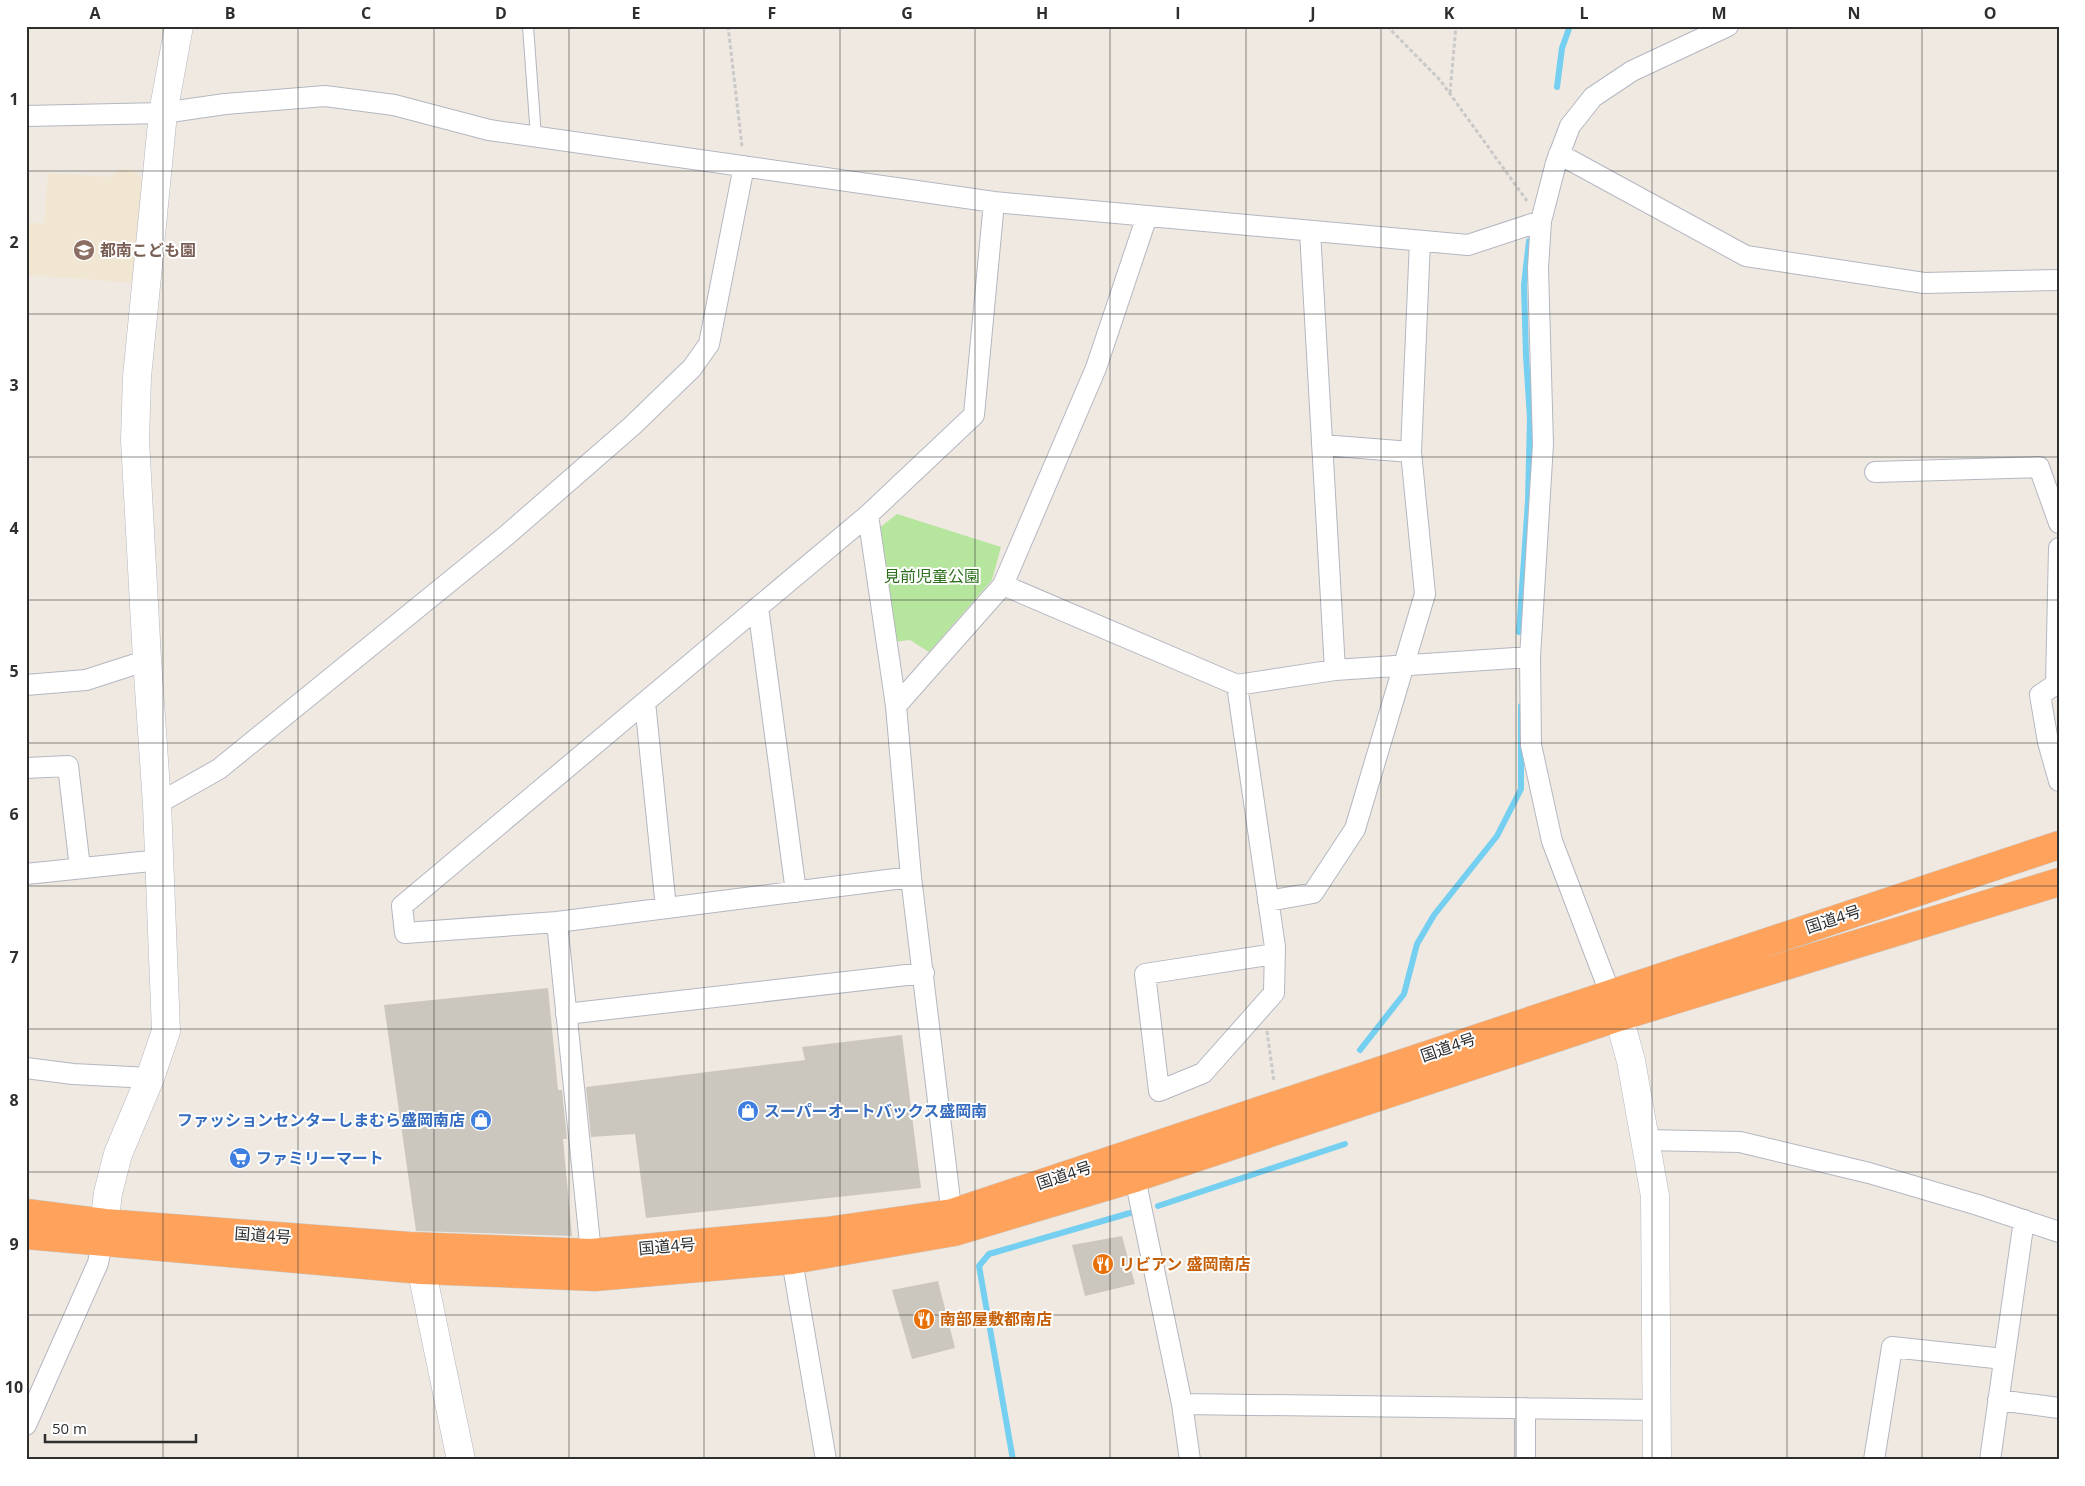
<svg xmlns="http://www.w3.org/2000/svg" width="2085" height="1486" font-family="'Open Sans','Noto Sans JP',sans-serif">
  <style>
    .education { fill: #f0e6d1 }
    .green { fill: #b6e59e }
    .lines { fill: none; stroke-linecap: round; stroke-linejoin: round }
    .stream { stroke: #75cff0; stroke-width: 6 }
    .building { fill: #cbc7bf }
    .lane-casing { stroke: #b4b7c1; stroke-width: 12 }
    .street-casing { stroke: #b4b7c1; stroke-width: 22 }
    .secondary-casing { stroke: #b4b7c1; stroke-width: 29 }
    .highway-casing { stroke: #c9c9c9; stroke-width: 29 }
    .path { stroke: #c9c9c9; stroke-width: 3; stroke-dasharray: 4 2.5; stroke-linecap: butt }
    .lane { stroke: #fff; stroke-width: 10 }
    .street { stroke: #fff; stroke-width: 20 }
    .secondary { stroke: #fff; stroke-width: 28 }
    .highway { stroke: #ffa35c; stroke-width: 28 }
    .grid { fill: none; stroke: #2e2e2e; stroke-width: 1; stroke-opacity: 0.55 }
    .labels { text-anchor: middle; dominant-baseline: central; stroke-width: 4; stroke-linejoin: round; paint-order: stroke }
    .education-label { font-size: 16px; font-weight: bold; fill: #785e54; stroke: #fff; text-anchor: start }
    .park-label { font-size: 16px; fill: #2c6e1b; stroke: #fff }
    .street-label { font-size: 16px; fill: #2e2e2e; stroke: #fff }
    .shop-label { font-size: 16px; font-weight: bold; fill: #366cbe; stroke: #fff; text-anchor: start }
    .food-label { font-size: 16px; font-weight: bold; fill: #c56008; stroke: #fff; text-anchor: start }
    .neatline { fill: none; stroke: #2e2e2e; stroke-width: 2 }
    .grid-label { font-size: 16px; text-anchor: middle; font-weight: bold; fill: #2e2e2e }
  </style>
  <rect width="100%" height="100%" fill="#efe9e1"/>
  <path class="education" d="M121 169H132L142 179 146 193 138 283 26 275V222L44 224 48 173 111 177Z"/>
  <path class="green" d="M897 514 1001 547 992 580 929 652 910 640 893 642 878 529Z"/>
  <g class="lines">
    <path class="stream" d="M1557 87 1562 48 1570 26
      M1519 632 1528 501 1530 418 1526 356 1524 285 1529 241
      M1360 1050 1404 994 1417 944 1434 915 1497 836 1521 789V706
      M1158 1206 1345 1144
      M1013 1460 979 1266 989 1254 1130 1213"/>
  </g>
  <path class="building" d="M548 988 558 1090H562L567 1139H563L572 1236 416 1231 384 1005Z
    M902 1035 921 1188 646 1218 635 1134 591 1137 586 1087 805 1060 802 1047Z
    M1122 1236 1135 1284 1085 1296 1072 1245Z
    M938 1281 955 1348 912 1359 892 1290Z"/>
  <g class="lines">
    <g class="lane-casing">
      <path id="lane" d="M528 26 536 137"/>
    </g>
    <g class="street-casing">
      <path id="street" d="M26 116 163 113 225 104 325 96 394 105 489 130 994 202 1468 245 1541 221
        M1559 154 1746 256 1924 283 2059 280
        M1310 231 1335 670
        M1322 445 1411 452
        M1875 472 2039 467 2059 523
        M868 515 896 706 911 877 953 1225
        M2059 548 2056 684 2040 695 2048 742 2059 781
        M1003 585 1237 685 1335 670 1530 657
        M758 607 796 892
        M26 685 86 680 148 660
        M1237 685 1275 947 1274 993 1203 1073 1159 1091 1145 974 1275 954
        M645 702 666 908
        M896 706 1003 585 1096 368 1147 216
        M26 768 68 766 80 868
        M157 804 219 769 507 535 632 426 692 368 709 344 744 166
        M26 874 160 860
        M911 877 557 922 405 933 402 906 868 515 974 415 994 202
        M1268 901 1313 893 1355 829 1425 594 1411 452 1420 241
        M557 922 591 1253
        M1615 1006 1552 841 1531 745 1530 657 1543 444 1538 268 1541 221 1556 163 1570 126 1593 97 1632 71 1728 26
        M566 1014 924 973
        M26 1068 73 1074 150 1078
        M1646 1140 1740 1142 1869 1173 1978 1205 2059 1232
        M1135 1178 1182 1404 1190 1460
        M792 1260 826 1460
        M1998 1400 2059 1408
        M1182 1404 1657 1410
        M1525 1408V1460
        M26 1425 98 1263 102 1243
        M1874 1460 1892 1347 2004 1359
        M1990 1460 2024 1220"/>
    </g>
    <g class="secondary-casing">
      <path id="secondary" d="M1619 1017 1631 1061 1655 1196 1657 1460
        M102 1243 108 1193 118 1154 150 1078 166 1031 157 804 147 659 135 440 137 377 163 113 179 26
        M417 1248 461 1460"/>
    </g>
    <g class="highway-casing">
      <path id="highway" d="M26 1213 105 1223 409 1246 591 1253 827 1231 952 1213 2059 845
        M26 1235 421 1270 595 1277 792 1260 954 1232 1135 1178 1619 1017 2059 882"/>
    </g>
    <path class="path" d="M728 26 742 146
      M1387 26 1440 80 1527 201
      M1450 93 1456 26
      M1267 1031 1274 1082"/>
    <use href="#lane" class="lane"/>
    <use href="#street" class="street"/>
    <use href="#secondary" class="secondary"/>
    <use href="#highway" class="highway"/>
  </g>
  <path class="grid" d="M163 26V1460M298 26V1460M434 26V1460M569 26V1460M704 26V1460M840 26V1460M975 26V1460M1110 26V1460M1246 26V1460M1381 26V1460M1516 26V1460M1652 26V1460M1787 26V1460M1922 26V1460M26 171H2059M26 314H2059M26 457H2059M26 600H2059M26 743H2059M26 886H2059M26 1029H2059M26 1172H2059M26 1315H2059"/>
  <defs>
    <g id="school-disc" transform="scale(1.125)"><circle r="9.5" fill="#8d6e63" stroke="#fff"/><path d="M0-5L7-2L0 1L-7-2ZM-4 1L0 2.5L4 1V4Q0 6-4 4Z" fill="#fff"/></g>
    <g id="shop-disc" transform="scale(1.125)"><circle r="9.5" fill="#3f7fe0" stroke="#fff"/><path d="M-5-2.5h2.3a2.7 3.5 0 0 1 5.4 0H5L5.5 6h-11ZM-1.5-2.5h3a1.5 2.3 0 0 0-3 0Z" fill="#fff"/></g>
    <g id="supermarket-disc" transform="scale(1.125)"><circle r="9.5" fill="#3f7fe0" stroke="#fff"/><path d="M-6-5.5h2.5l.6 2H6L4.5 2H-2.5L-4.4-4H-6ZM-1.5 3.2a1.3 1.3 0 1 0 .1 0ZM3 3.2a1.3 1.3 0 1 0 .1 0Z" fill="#fff"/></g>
    <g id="restaurant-disc" transform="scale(1.125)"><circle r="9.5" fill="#e8710a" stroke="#fff"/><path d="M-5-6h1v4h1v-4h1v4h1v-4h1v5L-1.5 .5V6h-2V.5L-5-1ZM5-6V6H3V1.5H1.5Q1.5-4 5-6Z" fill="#fff"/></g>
  </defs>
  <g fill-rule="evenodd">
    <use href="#school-disc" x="84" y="250"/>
    <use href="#shop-disc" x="748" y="1111"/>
    <use href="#shop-disc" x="481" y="1120"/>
    <use href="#supermarket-disc" x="240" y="1158"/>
    <use href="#restaurant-disc" x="1103" y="1264"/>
    <use href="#restaurant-disc" x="924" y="1319"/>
  </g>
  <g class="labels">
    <g class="education-label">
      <text x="100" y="250">都南こども園</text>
    </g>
    <g class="park-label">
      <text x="932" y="576">見前児童公園</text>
    </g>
    <g class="street-label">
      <text transform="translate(1833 919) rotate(-18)">国道4号</text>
      <text transform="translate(1448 1047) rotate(-19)">国道4号</text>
      <text transform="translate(1064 1175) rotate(-18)">国道4号</text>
      <text transform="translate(263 1235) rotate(4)">国道4号</text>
      <text transform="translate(667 1246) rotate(-5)">国道4号</text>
    </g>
    <g class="shop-label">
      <text x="764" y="1111">スーパーオートバックス盛岡南</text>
      <text x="465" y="1120" text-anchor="end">ファッションセンターしまむら盛岡南店</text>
      <text x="256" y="1158">ファミリーマート</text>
    </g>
    <g class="food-label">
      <text x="1119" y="1264">リビアン 盛岡南店</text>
      <text x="940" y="1319">南部屋敷都南店</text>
    </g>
  </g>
  <rect width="2085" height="1486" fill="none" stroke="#ffffff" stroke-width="55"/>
  <path d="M45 1434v8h151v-8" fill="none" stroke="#2e2e2e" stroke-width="2.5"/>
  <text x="52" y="1434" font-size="15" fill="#2e2e2e" stroke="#ffffff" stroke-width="4" paint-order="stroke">50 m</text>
  <rect x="28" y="28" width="2030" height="1430" class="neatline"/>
  <g class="grid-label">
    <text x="95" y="19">A</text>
    <text x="230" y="19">B</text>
    <text x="366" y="19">C</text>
    <text x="501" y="19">D</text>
    <text x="636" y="19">E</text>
    <text x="772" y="19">F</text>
    <text x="907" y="19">G</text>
    <text x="1042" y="19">H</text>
    <text x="1178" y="19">I</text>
    <text x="1313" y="19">J</text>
    <text x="1449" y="19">K</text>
    <text x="1584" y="19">L</text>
    <text x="1719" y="19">M</text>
    <text x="1854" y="19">N</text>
    <text x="1990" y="19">O</text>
    <text x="14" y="105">1</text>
    <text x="14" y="248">2</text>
    <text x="14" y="391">3</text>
    <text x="14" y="534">4</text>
    <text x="14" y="677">5</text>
    <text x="14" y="820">6</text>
    <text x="14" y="963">7</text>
    <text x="14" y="1106">8</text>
    <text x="14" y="1250">9</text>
    <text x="14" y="1393">10</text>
  </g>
</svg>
